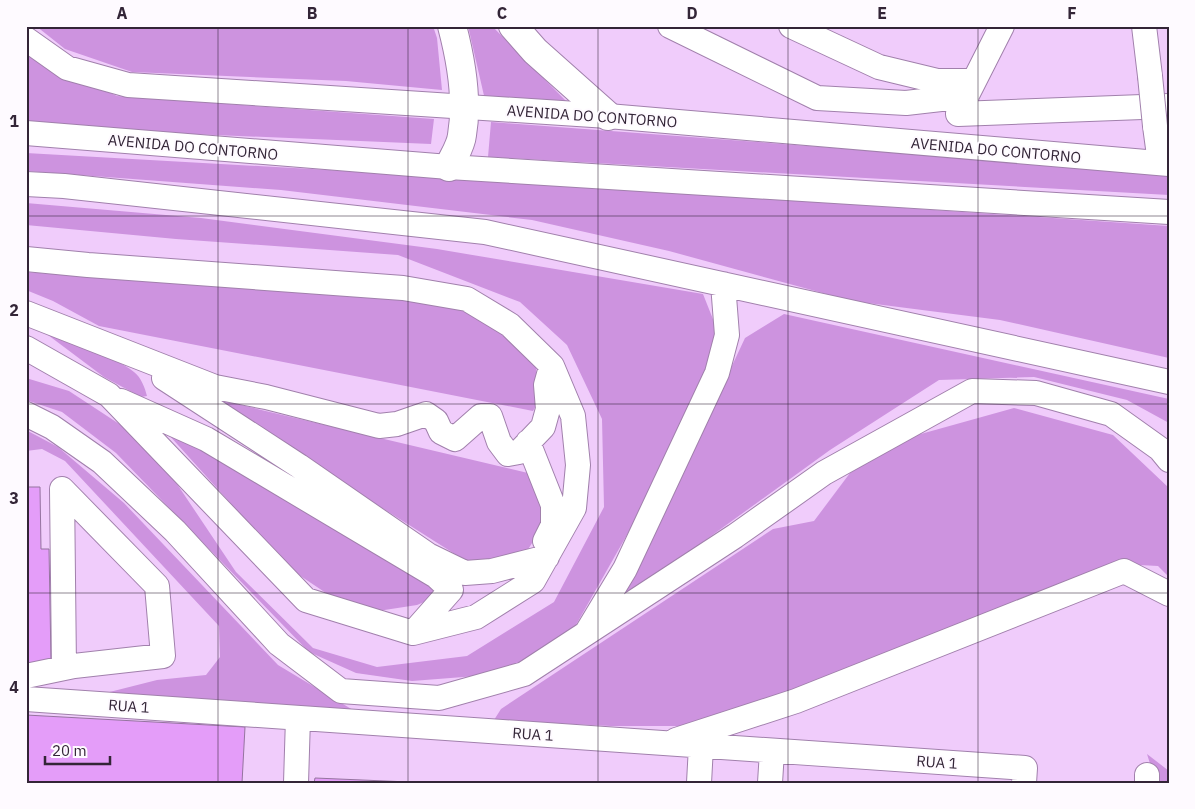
<svg xmlns="http://www.w3.org/2000/svg" width="1195" height="809" font-family="'IBM Plex Sans',sans-serif">
  <style>
    .green { fill: #cd93df }
    .building { fill: #e49df9; stroke: #95749f }
    .lines { fill: none; stroke-linecap: round; stroke-linejoin: round }
    .minor-casing { stroke: #a180ac; stroke-width: 26 }
    .highway-casing { stroke: #a180ac; stroke-width: 30 }
    .minor { stroke: #fff; stroke-width: 24 }
    .highway { stroke: #fff; stroke-width: 28 }
    .minor-bridge-casing { stroke: #a180ac; stroke-width: 26; stroke-linecap: butt }
    .minor-bridge { stroke: #fff; stroke-width: 24 }
    .grid { fill: none; stroke: #332537; stroke-width: 1; stroke-opacity: 0.55 }
    .labels { text-anchor: middle; dominant-baseline: central; stroke-width: 4; stroke-linejoin: round; paint-order: stroke }
    .street-label { font-size: 15px; fill: #332537; stroke: #fefaff }
    .neatline { fill: none; stroke: #332537; stroke-width: 2 }
    .grid-label { font-size: 16px; text-anchor: middle; font-weight: bold; fill: #332537 }
  </style>
  <rect width="100%" height="100%" fill="#f0ccfb"/>
  <path class="green" d="M36 26H433L437 38 442 90 346 81 132 72 65 49Z
    M468 26H492L566 101 485 100Z
    M26 55 117 96 434 119 431 144 26 127Z
    M491 122 1169 173V195L488 157Z
    M26 153 418 175 1169 226V358L1000 320 852 301 669 251 532 220 281 190 26 171Z
    M26 203 201 218 437 249 703 294 720 337 675 450 568 639 502 674 412 681 356 673 309 652 116 453 62 412 26 400V378L69 391 133 433 175 481 236 572 313 648 377 667 467 656 554 602 604 507 602 419 567 345 520 302 398 255 176 239 26 225Z
    M26 272 450 303 506 333 536 364 537 404 533 411 99 326 53 301 26 290Z
    M784 314 1169 399V423L1127 400 1034 377 939 380 830 450 606 612 664 511 745 338Z
    M40 329C66 340 113 355 134 372 141 377 145 388 147 396L141 397 104 377Z
    M207 397 528 473 546 495 544 524 527 551 495 561 469 563Z
    M1014 408 1113 435 1169 488V577L1158 566 1120 564 903 650 759 703 688 726H611L494 720 501 709 773 529 814 521 850 473 910 437Z
    M159 424 443 594 417 605 378 611 332 597 290 569Z
    M26 430 58 447 124 503 278 665 353 710 78 700 157 680 206 675 220 657 219 626 65 461 42 449 26 451Z
    M1147 754 1169 771V783H1156Z"/>
  <path class="building" d="M26 487H40L41 549H49L51 660 26 667Z
    M26 715 245 727 242 783H26Z
    M315 778 409 782 314 783Z"/>
  <g class="lines">
    <g class="minor-casing">
      <path id="minor" d="M670 26 817 98 906 103 967 96
        M791 26 879 67 937 81H974
        M1144 26 1150 76
        M26 39 67 68 128 85 608 116 1169 164
        M967 95 1002 26
        M958 114 1169 106
        M1155 126 1160 163
        M26 133 449 167 1169 212
        M26 184 64 186 485 232 1169 382
        M26 259 88 265 403 288 467 299 510 325 552 366 573 416 578 465 574 508 533 581 476 617 413 633 306 600 109 395 26 348
        M26 313 215 387 266 397 379 426 397 424 426 414 436 421 441 432 455 439 481 416H490L499 442 508 454 519 452 543 427 548 409 546 385 551 367
        M164 378 299 466 428 555 465 573 492 571 547 557
        M121 401 206 439 436 576 451 590 413 633
        M26 414 52 427 102 462 175 531 279 644 341 691 439 698 524 674 735 536 824 473 972 391 1036 393 1111 414 1160 449 1169 460
        M528 442 553 505V525L545 541
        M587 632 625 569 717 373 727 335 723 284
        M26 676 74 666 163 656 157 586 62 489 64 668
        M26 699 1025 768 1024 783
        M676 740 796 701 1124 571 1169 594
        M296 783 298 718
        M699 783 701 746
        M770 783 772 751
        M1147 783V775"/>
    </g>
    <g class="highway-casing">
      <path id="highway" d="M513 26 535 51 608 116
        M449 167C453 157 461 146 462 135 468 100 461 60 452 26"/>
    </g>
    <use href="#minor" class="minor"/>
    <use href="#highway" class="highway"/>
    <g class="minor-bridge-casing">
      <path id="minor-bridge" d="M1150 76 1155 126"/>
    </g>
    <use href="#minor-bridge" class="minor-bridge"/>
  </g>
  <path class="grid" d="M218 26V783M408 26V783M598 26V783M788 26V783M978 26V783M26 216H1169M26 404H1169M26 593H1169"/>
  <g class="labels">
    <g class="street-label">
      <text transform="translate(592 116) rotate(4)">AVENIDA DO CONTORNO</text>
      <text transform="translate(193 147) rotate(5)">AVENIDA DO CONTORNO</text>
      <text transform="translate(996 150) rotate(5)">AVENIDA DO CONTORNO</text>
      <text transform="translate(129 706) rotate(4)">RUA 1</text>
      <text transform="translate(533 734) rotate(4)">RUA 1</text>
      <text transform="translate(937 762) rotate(4)">RUA 1</text>
    </g>
  </g>
  <rect width="1195" height="809" fill="none" stroke="#fefaff" stroke-width="55"/>
  <path d="M45 756v8h65v-8" fill="none" stroke="#332537" stroke-width="2.5"/>
  <text x="52" y="756" font-size="15" fill="#332537" stroke="#fefaff" stroke-width="4" paint-order="stroke">20 m</text>
  <rect x="28" y="28" width="1140" height="754" class="neatline"/>
  <g class="grid-label">
    <text x="122" y="19">A</text>
    <text x="312" y="19">B</text>
    <text x="502" y="19">C</text>
    <text x="692" y="19">D</text>
    <text x="882" y="19">E</text>
    <text x="1072" y="19">F</text>
    <text x="14" y="127">1</text>
    <text x="14" y="316">2</text>
    <text x="14" y="504">3</text>
    <text x="14" y="693">4</text>
  </g>
</svg>
